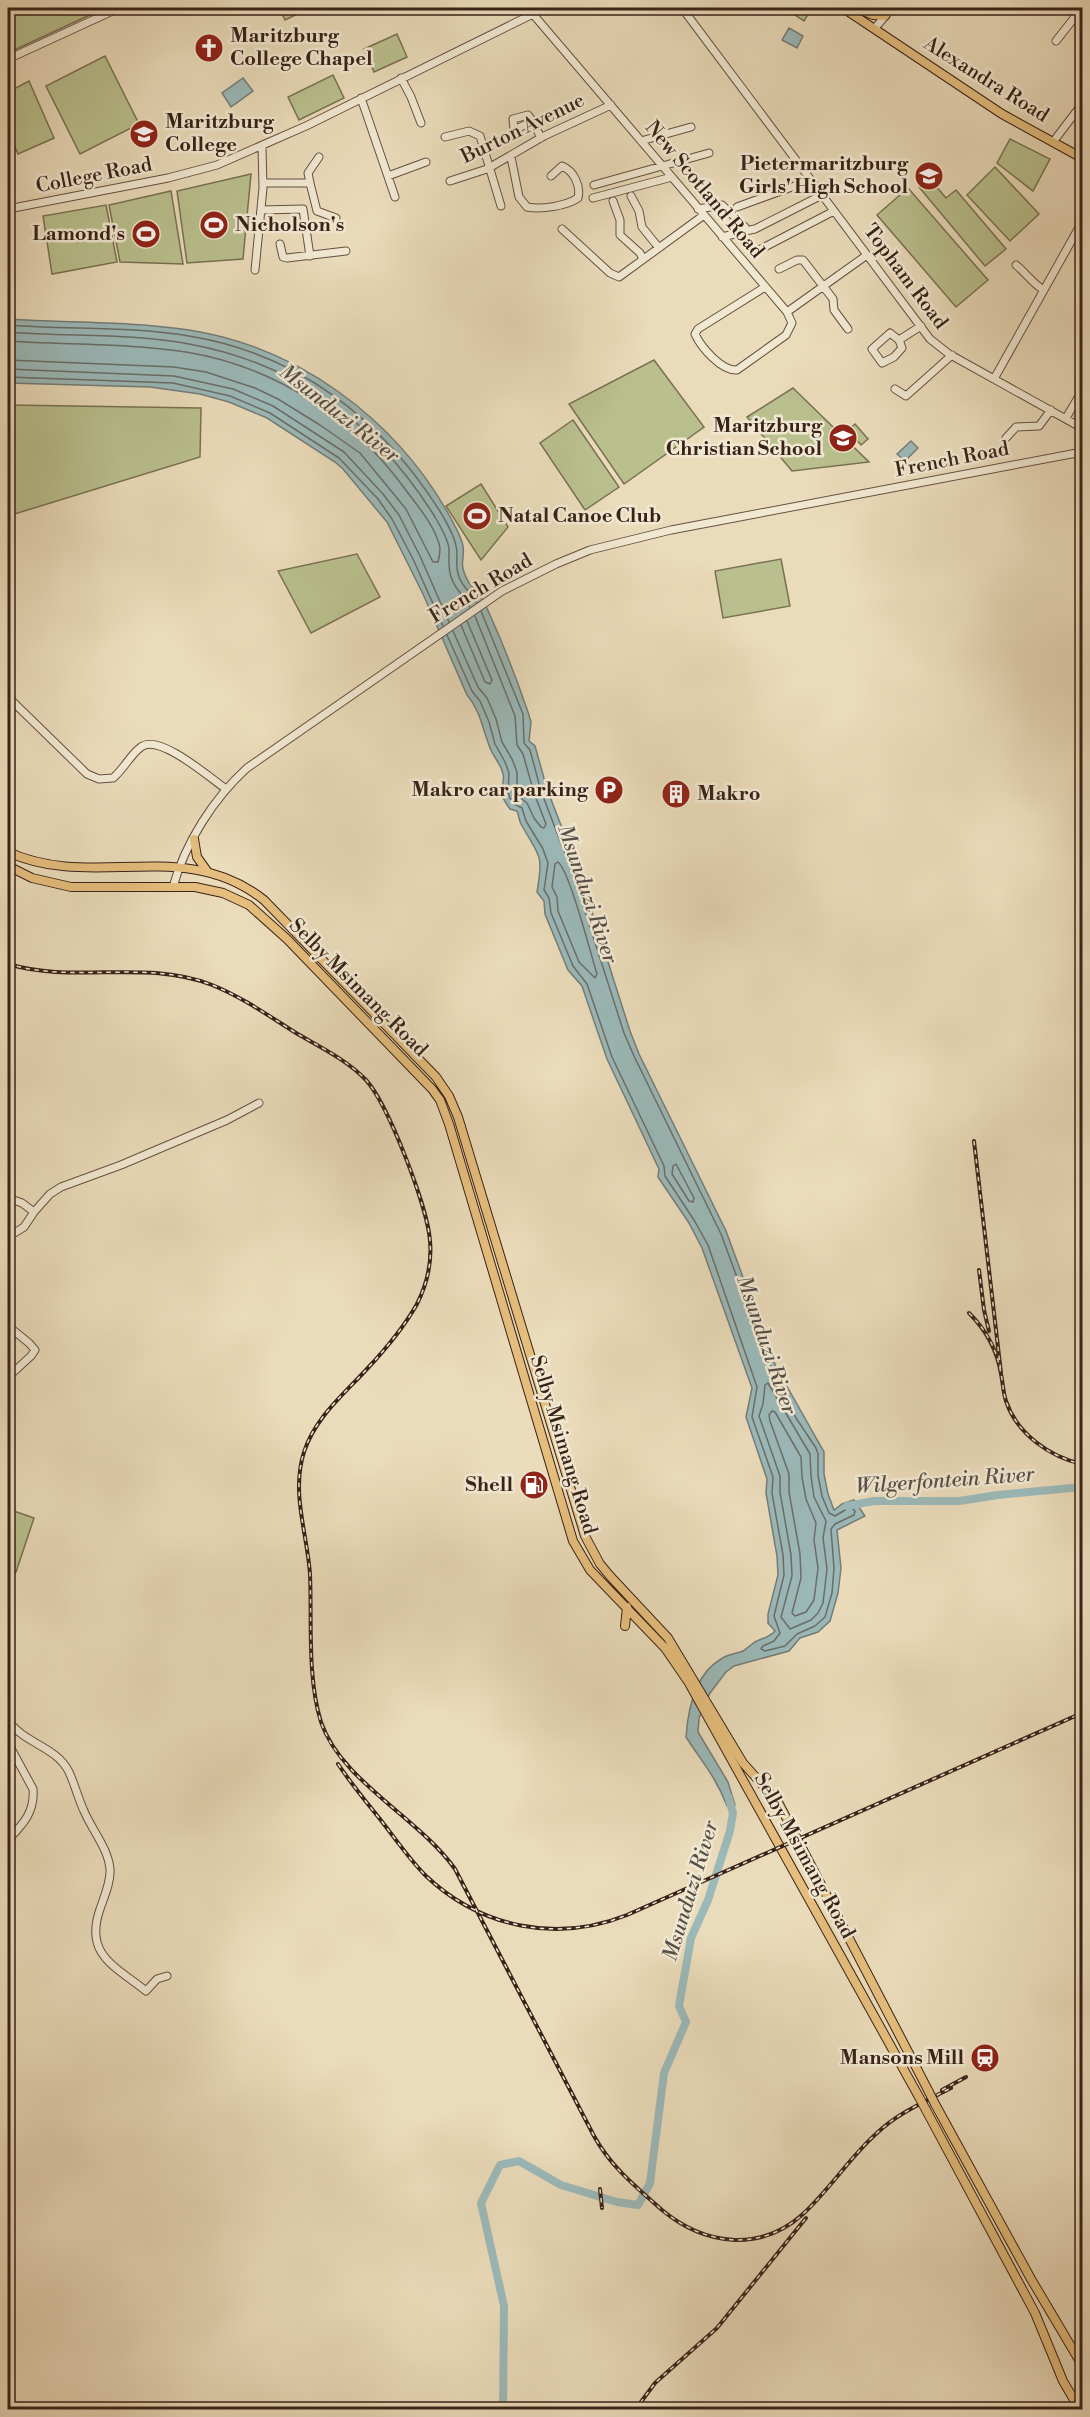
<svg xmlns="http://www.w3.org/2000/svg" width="1090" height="2417" font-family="'Libre Bodoni',serif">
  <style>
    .green { fill: #b9c08e; stroke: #797153; stroke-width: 1.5 }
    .water { fill: #9bb9b9; stroke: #747d79; stroke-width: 1.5 }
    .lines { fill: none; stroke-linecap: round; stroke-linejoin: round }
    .shore { stroke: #6a6e68; stroke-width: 1.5 }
    .river { stroke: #9bb9b9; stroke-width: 8 }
    .minor-casing { stroke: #655040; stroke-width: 9 }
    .major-casing { stroke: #392218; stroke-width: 10 }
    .minor { stroke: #f1e8d2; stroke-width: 7 }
    .major { stroke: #e5be7d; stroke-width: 8 }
    .rail-casing { stroke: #392218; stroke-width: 4 }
    .rail { stroke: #f1e8d2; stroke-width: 1.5; stroke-dasharray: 4.5; stroke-linecap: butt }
    .major-bridge-casing { stroke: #392218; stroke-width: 10; stroke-linecap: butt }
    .major-bridge { stroke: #e5be7d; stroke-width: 8 }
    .labels { text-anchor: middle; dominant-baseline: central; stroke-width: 5; stroke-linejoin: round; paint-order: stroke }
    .poi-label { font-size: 20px; font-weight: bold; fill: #392218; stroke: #f1e8d2; text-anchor: end }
    .street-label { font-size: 20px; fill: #392218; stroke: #f1e8d2 }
    .water-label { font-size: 21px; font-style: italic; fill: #564f48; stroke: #f1e8d2 }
  </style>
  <rect width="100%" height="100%" fill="#eadbba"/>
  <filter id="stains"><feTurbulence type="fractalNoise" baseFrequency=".00333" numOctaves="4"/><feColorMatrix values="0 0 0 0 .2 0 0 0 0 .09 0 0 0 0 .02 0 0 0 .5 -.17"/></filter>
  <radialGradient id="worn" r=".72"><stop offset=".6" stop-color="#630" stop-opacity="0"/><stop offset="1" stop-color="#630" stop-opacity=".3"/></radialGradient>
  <path class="green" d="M8 8H105L8 53Z
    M279 8H310L285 20Z
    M784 8H805L810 11 804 21Z
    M397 34 407 57 374 72 364 49Z
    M105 56 139 124 80 154 46 86Z
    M333 75 344 98 299 120 288 97Z
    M29 81 54 138 18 154 8 131V92Z
    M1010 139 1050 159 1033 191 997 163Z
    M995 167 1039 214 1010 241 967 195Z
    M251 174 243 259 187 263 177 191Z
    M929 178 946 198 956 190 1006 249 985 266 919 187Z
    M908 188 988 280 956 307 877 215Z
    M171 191 183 264 120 262 109 205Z
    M106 205 117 262 52 274 43 216Z
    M654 360 704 427 624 484 569 404Z
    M793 388 869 462 792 471 747 417Z
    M8 405 201 408 200 457 8 516Z
    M573 420 619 487 585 510 540 443Z
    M855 424 868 439 861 445 848 430Z
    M481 484 508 527 481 560 446 506Z
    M357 554 380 597 311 633 278 571Z
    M781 559 790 606 723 618 715 571Z
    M8 1509 34 1518 16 1572 8 1574Z"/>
  <path class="water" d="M789 28 803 36 797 48 782 40Z
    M243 78 253 91 231 107 222 93Z
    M8 319C68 323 129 321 189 330 298 347 394 418 448 513 453 523 461 535 463 546 465 558 459 563 466 577 469 585 474 588 479 595 484 600 487 609 490 615 504 646 517 680 528 712L531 722 529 741 535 746 547 789 581 877 630 1031 639 1054 726 1231 776 1367 824 1452V1474L828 1494 834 1510 842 1504 854 1500 865 1516 837 1530 841 1568 838 1593 830 1621 818 1632 800 1638 789 1651 734 1666 726 1672 710 1693 699 1718 698 1732 728 1782 735 1805 727 1806C716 1777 702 1762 686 1737 688 1709 695 1674 721 1659 728 1654 736 1654 743 1651 747 1648 751 1645 755 1642 762 1638 769 1638 775 1631L768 1623V1614L778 1575 777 1556 766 1493 767 1479 746 1417 752 1388 702 1248 689 1223 658 1177 659 1169 607 1059 582 986 568 970 545 914 544 901 537 892C544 852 539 857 521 824 519 820 519 816 517 811L510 809C507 805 502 798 502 793 501 787 505 781 503 774 501 763 492 756 489 745 482 727 480 710 467 695L423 594 387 522 343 469 335 462 267 418 229 402 200 394 150 387 8 383Z
    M911 441 918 448 905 461 897 454Z"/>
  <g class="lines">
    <path class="shore" d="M8 325C68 330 129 326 189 336 299 354 383 420 441 513 447 523 454 535 456 546 459 557 454 564 459 577 463 588 472 593 477 603
      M8 332C68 337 130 333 189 344 298 364 377 424 435 517 440 526 449 540 449 550 449 560 448 567 451 577 455 590 465 596 470 607
      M8 341C67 345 127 343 186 352 272 366 351 416 402 485 415 503 436 526 440 548 440 552 439 558 438 562H433L406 509 360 453 320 425 278 399 255 388 206 372 174 367 8 360
      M8 369 174 376 233 389 273 406 344 452 383 494 399 515 420 556 449 622
      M8 377 173 383 230 396 270 413 339 458 378 499 392 519 413 559 443 626
      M461 625 485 682 490 684 492 680 467 621
      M453 631 478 687 487 698 496 719 502 742 512 759 517 772V795L527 803 534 818 541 827 544 828 546 824 534 793 523 754 517 745 515 716 475 616
      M447 635 472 691 480 701 489 722 495 744 505 762 509 773 508 792 510 798 514 804 522 808 526 821 543 849 548 863 544 890 549 898 551 913 573 966 587 984 612 1057 664 1166 665 1176 694 1220 708 1245 757 1387 752 1417 773 1477 772 1493 783 1555 784 1575 774 1616 780 1633 774 1641 763 1646 761 1649 765 1651 785 1646 797 1634 815 1626 825 1617 832 1593 834 1568 831 1529 835 1524 854 1515 855 1511 850 1507 835 1516 829 1513 822 1496 818 1475V1454L816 1448 796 1418 771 1369 721 1234 634 1056 624 1033 575 880 541 791 530 750 524 743 523 714 481 611
      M558 862C570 872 591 955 597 974L595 978 579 962 558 911 557 897 552 887 555 864Z
      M676 1164 694 1198 693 1202 689 1201 672 1174 673 1166Z
      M768 1383 810 1454 811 1476 814 1497 826 1521 823 1538 827 1569 823 1603 818 1613 811 1620 790 1629 781 1617 792 1576 791 1555 780 1492V1476L759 1416 763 1404 765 1385Z
      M772 1411 775 1412 801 1457 802 1477 806 1499 816 1523 814 1540 818 1568 814 1600 806 1612 795 1616 792 1613 801 1578 800 1554 789 1492V1474L770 1421 769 1415Z"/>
    <path class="river" d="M847 1506 874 1501H959L998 1495 1082 1487
      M503 2410 504 2306 481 2203 500 2165 519 2161 561 2185 617 2202 638 2205 650 2183 664 2073 686 2022 679 2006 691 1938 708 1900 730 1831 733 1813 728 1796"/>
    <g class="minor-casing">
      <path id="minor" d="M682 8 930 339 949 354 1082 428
        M532 13 787 312 867 255
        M875 28 892 8
        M1056 41 1082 8
        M8 59 119 8
        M401 78 411 97 421 123
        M361 98 395 197
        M533 121 514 130 513 119 528 115C534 122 537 130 541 138
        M445 137 469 131 480 136 501 206
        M641 141 691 127
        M1053 142 1082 104
        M511 157 519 197 527 207C541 210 566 206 578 198 581 186 574 171 562 166L551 176
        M388 176 426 162
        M450 181 487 169 544 136 611 105
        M263 183H310L317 211 336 218
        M310 183 308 173 319 157
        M594 185 709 153
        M631 196 639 211 642 227 659 248
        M593 198 672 177
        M613 201 620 220V235L640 253 643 259
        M737 207 811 180
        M8 209 168 178 217 165 306 126 545 8
        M698 209 722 205 745 227 743 232 722 237
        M261 210 303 209 310 256
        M562 229 610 273 619 277 704 215
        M745 231 755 229 822 195
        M280 244 283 257 287 258 346 251
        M755 252 834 211
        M1016 265C1026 273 1034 285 1044 290
        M779 269 797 260H803L833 299 834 310 848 329
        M255 270 263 188 262 147
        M765 287 698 329 695 334C701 347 721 371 737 370L786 335 792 323 787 312
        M890 333 899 340 902 348 894 357 882 363 872 349Z
        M899 340 921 326
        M994 379 1082 222
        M895 389 906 396 952 355
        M1066 418 1082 391
        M1006 438 1016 427 1039 426 1051 410
        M8 697 87 774 99 779 113 778C124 769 130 755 141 747 159 733 210 778 226 789
        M173 887C185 843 214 798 247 768L502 591 556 564 590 550 671 530 1082 452
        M8 1198 22 1203 34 1212 24 1227 8 1237
        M34 1212 50 1194 61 1187 121 1165 227 1120 259 1103
        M8 1326 29 1343 35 1350 31 1356 8 1377
        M8 1720C24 1744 56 1746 69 1772 75 1785 78 1798 84 1811 92 1830 108 1848 110 1869 111 1882 104 1897 100 1909 84 1955 115 1966 146 1991L157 1979 167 1976
        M8 1743 33 1789C35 1812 23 1824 8 1840
        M84 2410 104 2406 118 2410"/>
    </g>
    <g class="major-casing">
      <path id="major" d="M843 8 1002 114 1082 158
        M857 8 873 15 885 16
        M194 839 197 857 207 871
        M8 852C93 891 184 836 264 900L436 1077 449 1096 458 1117 585 1536 600 1564 610 1576 668 1638 743 1763 778 1802 929 2092
        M8 866 32 878 71 887H195L223 893 249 905 287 939 432 1089 440 1100 449 1124 573 1541 590 1570 665 1648 689 1683 919 2097
        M625 1626 627 1607
        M935 2104 1031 2279 1082 2365
        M926 2110 1035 2313 1063 2381 1080 2410
        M1074 2401 1082 2397"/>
    </g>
    <use href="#minor" class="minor"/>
    <use href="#major" class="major"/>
    <g class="rail-casing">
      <path id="rail" d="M8 964C75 984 146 959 212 985 242 997 269 1016 296 1033 320 1047 347 1060 366 1080 388 1104 428 1208 430 1241 432 1263 427 1284 417 1304 404 1327 384 1351 366 1370 342 1396 315 1418 304 1452 291 1493 307 1532 310 1574 312 1619 307 1678 321 1722 341 1781 419 1818 455 1869L594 2136C611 2167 636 2187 662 2210 704 2245 760 2253 803 2214 830 2189 850 2157 877 2133 898 2113 926 2101 951 2088
        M974 1141 1001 1373
        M979 1270 984 1310 989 1331
        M969 1313C986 1330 997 1349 1001 1374 1003 1383 1003 1392 1006 1401 1017 1434 1050 1457 1082 1464
        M338 1764C352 1785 368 1804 383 1823 397 1841 410 1860 426 1876 481 1928 557 1943 627 1915L1082 1713
        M942 2090 966 2077
        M600 2189 602 2208
        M635 2410 655 2383 717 2328 806 2218"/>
    </g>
    <use href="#rail" class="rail"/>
    <g class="major-bridge-casing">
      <path id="major-bridge" d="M929 2092 935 2104
        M919 2097 926 2110"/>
    </g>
    <use href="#major-bridge" class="major-bridge"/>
  </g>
  <defs>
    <g id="church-disc" transform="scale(1.5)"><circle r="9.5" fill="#8f2418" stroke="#f1e8d2"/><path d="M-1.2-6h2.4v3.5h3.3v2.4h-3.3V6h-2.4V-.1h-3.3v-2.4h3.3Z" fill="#fff"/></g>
    <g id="school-disc" transform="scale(1.5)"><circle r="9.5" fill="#8f2418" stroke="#f1e8d2"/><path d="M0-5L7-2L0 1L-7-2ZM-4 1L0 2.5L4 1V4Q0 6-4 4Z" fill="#fff"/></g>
    <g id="stadium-disc" transform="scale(1.5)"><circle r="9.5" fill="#8f2418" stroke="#f1e8d2"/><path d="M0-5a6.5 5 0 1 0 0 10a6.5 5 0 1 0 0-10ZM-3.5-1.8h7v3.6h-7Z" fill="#fff"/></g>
    <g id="parking-disc" transform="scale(1.5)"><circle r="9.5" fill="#8f2418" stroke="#f1e8d2"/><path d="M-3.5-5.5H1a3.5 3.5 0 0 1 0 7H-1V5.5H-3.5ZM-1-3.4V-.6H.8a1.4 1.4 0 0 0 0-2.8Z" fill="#fff"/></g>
    <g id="building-disc" transform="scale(1.5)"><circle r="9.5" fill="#8f2418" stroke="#f1e8d2"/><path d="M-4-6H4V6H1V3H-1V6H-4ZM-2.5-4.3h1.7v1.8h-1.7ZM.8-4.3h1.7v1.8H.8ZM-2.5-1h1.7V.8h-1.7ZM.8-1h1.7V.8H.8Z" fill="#fff"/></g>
    <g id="fuel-disc" transform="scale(1.5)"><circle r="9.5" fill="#8f2418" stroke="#f1e8d2"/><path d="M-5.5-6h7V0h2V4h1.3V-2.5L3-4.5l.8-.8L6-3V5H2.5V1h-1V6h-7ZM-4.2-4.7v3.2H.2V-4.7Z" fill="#fff"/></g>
    <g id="station-disc" transform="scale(1.5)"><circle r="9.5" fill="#8f2418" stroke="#f1e8d2"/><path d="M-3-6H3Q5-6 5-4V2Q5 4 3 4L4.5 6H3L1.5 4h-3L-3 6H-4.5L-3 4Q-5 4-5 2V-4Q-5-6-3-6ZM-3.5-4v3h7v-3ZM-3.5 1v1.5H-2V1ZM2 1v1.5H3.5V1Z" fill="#fff"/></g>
  </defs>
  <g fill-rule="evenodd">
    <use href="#church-disc" x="209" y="48"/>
    <use href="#school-disc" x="144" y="134"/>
    <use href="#school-disc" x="929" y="176"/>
    <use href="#stadium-disc" x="214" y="225"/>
    <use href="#stadium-disc" x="146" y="234"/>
    <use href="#school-disc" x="843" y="438"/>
    <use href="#stadium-disc" x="477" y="516"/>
    <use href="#parking-disc" x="609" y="790"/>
    <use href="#building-disc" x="676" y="794"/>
    <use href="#fuel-disc" x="534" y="1485"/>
    <use href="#station-disc" x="985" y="2058"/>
  </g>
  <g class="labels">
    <g class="poi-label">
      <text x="230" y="36" text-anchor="start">Maritzburg<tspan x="230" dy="23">College Chapel</tspan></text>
      <text x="165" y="122" text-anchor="start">Maritzburg<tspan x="165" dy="23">College</tspan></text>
      <text x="908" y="164">Pietermaritzburg<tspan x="908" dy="23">Girls' High School</tspan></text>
      <text x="235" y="225" text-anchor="start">Nicholson's</text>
      <text x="125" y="234">Lamond's</text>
      <text x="822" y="426">Maritzburg<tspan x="822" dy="23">Christian School</tspan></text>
      <text x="498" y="516" text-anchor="start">Natal Canoe Club</text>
      <text x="588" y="790">Makro car parking</text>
      <text x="697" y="794" text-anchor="start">Makro</text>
      <text x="513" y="1485">Shell</text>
      <text x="964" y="2058">Mansons Mill</text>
    </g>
    <g class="street-label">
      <text transform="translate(986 80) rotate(32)">Alexandra Road</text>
      <text transform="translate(523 129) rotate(-26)">Burton Avenue</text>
      <text transform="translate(94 176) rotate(-11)">College Road</text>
      <text transform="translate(704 190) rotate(50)">New Scotland Road</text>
      <text transform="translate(905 277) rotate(53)">Topham Road</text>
      <text transform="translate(952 460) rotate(-11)">French Road</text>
      <text transform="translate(481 589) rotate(-31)">French Road</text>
      <text transform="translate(358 988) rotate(45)">Selby Msimang Road</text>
      <text transform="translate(563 1445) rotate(73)">Selby Msimang Road</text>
      <text transform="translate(804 1856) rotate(61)">Selby Msimang Road</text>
    </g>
    <g class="water-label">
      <text transform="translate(339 414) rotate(38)">Msunduzi River</text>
      <text transform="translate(587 894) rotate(71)">Msunduzi River</text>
      <text transform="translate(766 1345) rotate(71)">Msunduzi River</text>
      <text transform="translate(945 1481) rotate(-4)">Wilgerfontein River</text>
      <text transform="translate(691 1891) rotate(-73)">Msunduzi River</text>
    </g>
  </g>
  <rect width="1090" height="2417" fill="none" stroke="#eadbba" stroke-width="30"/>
  <rect x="9" y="9" width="1072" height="2399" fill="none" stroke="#392218" stroke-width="3"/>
  <rect x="15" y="15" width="1060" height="2387" fill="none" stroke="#392218" stroke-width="1.5"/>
  <rect width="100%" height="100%" filter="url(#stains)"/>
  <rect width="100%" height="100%" fill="url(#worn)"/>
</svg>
